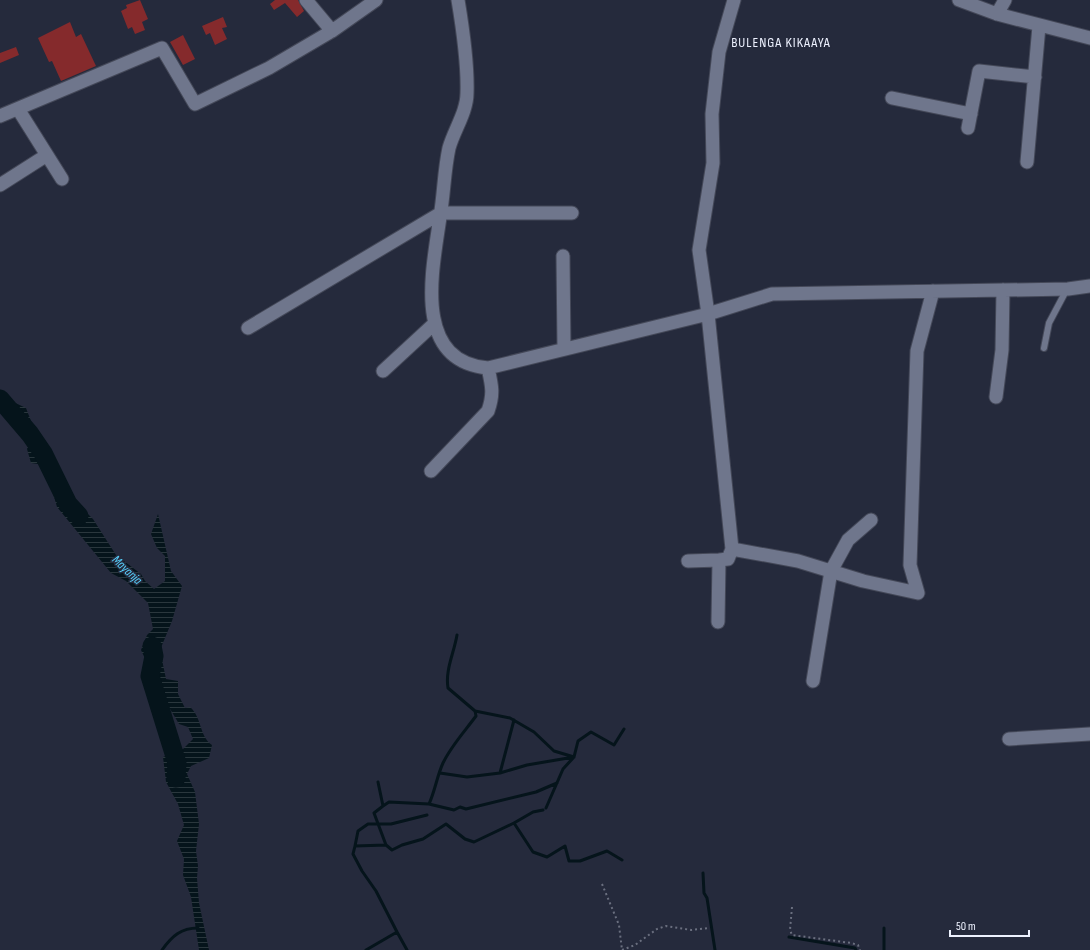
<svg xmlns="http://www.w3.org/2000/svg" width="1090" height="950" font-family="'Sofia Sans Condensed',sans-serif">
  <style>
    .water { fill: url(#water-rules) }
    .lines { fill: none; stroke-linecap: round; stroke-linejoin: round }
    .stream { stroke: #05141b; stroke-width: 3 }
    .river { stroke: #05141b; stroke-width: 19 }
    .building { fill: #852a2c }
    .lane-casing { stroke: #444858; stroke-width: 8 }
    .street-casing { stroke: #444858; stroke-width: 15 }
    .path { stroke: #6a6f7f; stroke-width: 2; stroke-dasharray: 2 3; stroke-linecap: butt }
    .lane { stroke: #6f768c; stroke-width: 6 }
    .street { stroke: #6f768c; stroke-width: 13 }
    .labels { text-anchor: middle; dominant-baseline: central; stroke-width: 3; stroke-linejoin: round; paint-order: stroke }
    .water-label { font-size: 13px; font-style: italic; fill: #56d0fc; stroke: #252a3c }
    .quarter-label { font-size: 14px; letter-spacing: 1px; fill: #edf1fe; stroke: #252a3c }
  </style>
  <defs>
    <pattern id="water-rules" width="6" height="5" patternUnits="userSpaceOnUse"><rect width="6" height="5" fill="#05141b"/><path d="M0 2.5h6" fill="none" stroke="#2a373d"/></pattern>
  </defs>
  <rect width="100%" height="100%" fill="#252a3c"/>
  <path class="water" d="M7 399 26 408 36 434 47 443 53 455 52 480 58 493 77 503 93 519 116 555 141 574 145 581 154 589 165 581V556L157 548 151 534 158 514 171 571 182 586 172 621 160 650 166 679 178 681V694L185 708 190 707C202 717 199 736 212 745L209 758 191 766 187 774 195 792 199 824 196 851 198 866 197 878 199 903 209 950H199L191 897 183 875 184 859 177 841 184 825 178 804 166 782 163 757 183 749 193 739 188 727 179 724 163 697 141 650 147 635 153 629 148 603 126 581 111 573 57 507 45 465 31 463 27 449 29 443 18 413 0 406V400Z"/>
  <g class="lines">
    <path class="stream" d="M440 773 467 777 500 773 527 765 574 757 554 751 534 732 510 718 475 711
      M500 773 514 720
      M378 782 383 806 374 813 386 845 392 850 402 845 423 839 446 824 465 839 474 842 514 823 533 852 547 857 565 846 569 861H580L607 851 622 860
      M429 804C435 791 437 776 443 763 451 746 465 731 476 716L475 711 448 688C445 670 454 653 457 635
      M383 806 389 802 429 804 454 810 460 807 466 809 536 792 557 783
      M546 808 563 769 574 757 578 741 591 732 614 745 624 729
      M514 823 533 812 543 810
      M355 846 358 831 368 824H391L427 815
      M703 873 704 893 707 898 715 950
      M397 932 407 950
      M789 937 855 948 856 950
      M162 950C172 936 181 928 198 928
      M366 950 397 932 376 891 362 871 353 854 355 846 386 845
      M884 950V928"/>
    <path class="river" d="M0 399 30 434 43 453 68 504 79 516
      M152 646 154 656 150 676 177 763 176 778"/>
  </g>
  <path class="building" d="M140 0 148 19 142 22 145 30 135 34 132 27 128 29 121 11 127 8 126 5Z
    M275 0H298L304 11 297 17 285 3 274 10 270 4Z
    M223 17 227 27 222 28 227 39 215 45 210 33 206 35 202 26Z
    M70 22 76 37 81 34 96 66 61 81 52 61 49 62 38 38Z
    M183 35 195 59 183 65 170 42Z
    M16 47 19 55 0 63V53Z"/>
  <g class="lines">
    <g class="lane-casing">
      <path id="lane" d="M1044 348 1049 323 1067 289"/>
    </g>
    <g class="street-casing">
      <path id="street" d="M306 0 332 31
        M458 0C463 30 468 63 467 93 467 112 454 130 449 148 444 171 444 194 440 217 433 268 411 361 488 368L708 314 772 294 1068 289 1090 286
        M959 0 997 14 1090 38
        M997 14 1005 0
        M892 98 971 114
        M18 109 62 179
        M0 116 162 48 195 104 269 68 332 31 376 0
        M968 128 979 71 1035 77
        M1027 162 1039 26
        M0 185 47 155
        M563 256 564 349
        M248 328 441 213H572
        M383 371 435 323
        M996 397 1002 350 1003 290
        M431 471 488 411C494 394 492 386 488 368
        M732 549 798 561 863 581 918 593 910 565 917 351 933 291
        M688 561 719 560 728 559 732 549 708 314 699 250 713 163 712 114 719 52 734 0
        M718 622 719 560
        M813 681 831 571 848 540 871 520
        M1009 739 1090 734"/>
    </g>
    <path class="path" d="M602 884 619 925 622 950
      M792 907 790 930 792 935 851 943 858 945 860 950
      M622 950 635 945 657 929 666 926 691 930 709 928"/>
    <use href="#lane" class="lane"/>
    <use href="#street" class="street"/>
  </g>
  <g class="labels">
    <g class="water-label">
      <text transform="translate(127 570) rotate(43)">Mayanja</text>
    </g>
    <g class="quarter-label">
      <text x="781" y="42">BULENGA KIKAAYA</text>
    </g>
  </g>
  <path d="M950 930v6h79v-6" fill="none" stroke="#edf1fe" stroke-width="2"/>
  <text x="956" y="930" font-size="12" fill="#edf1fe" stroke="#252a3c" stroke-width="3" paint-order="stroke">50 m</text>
</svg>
